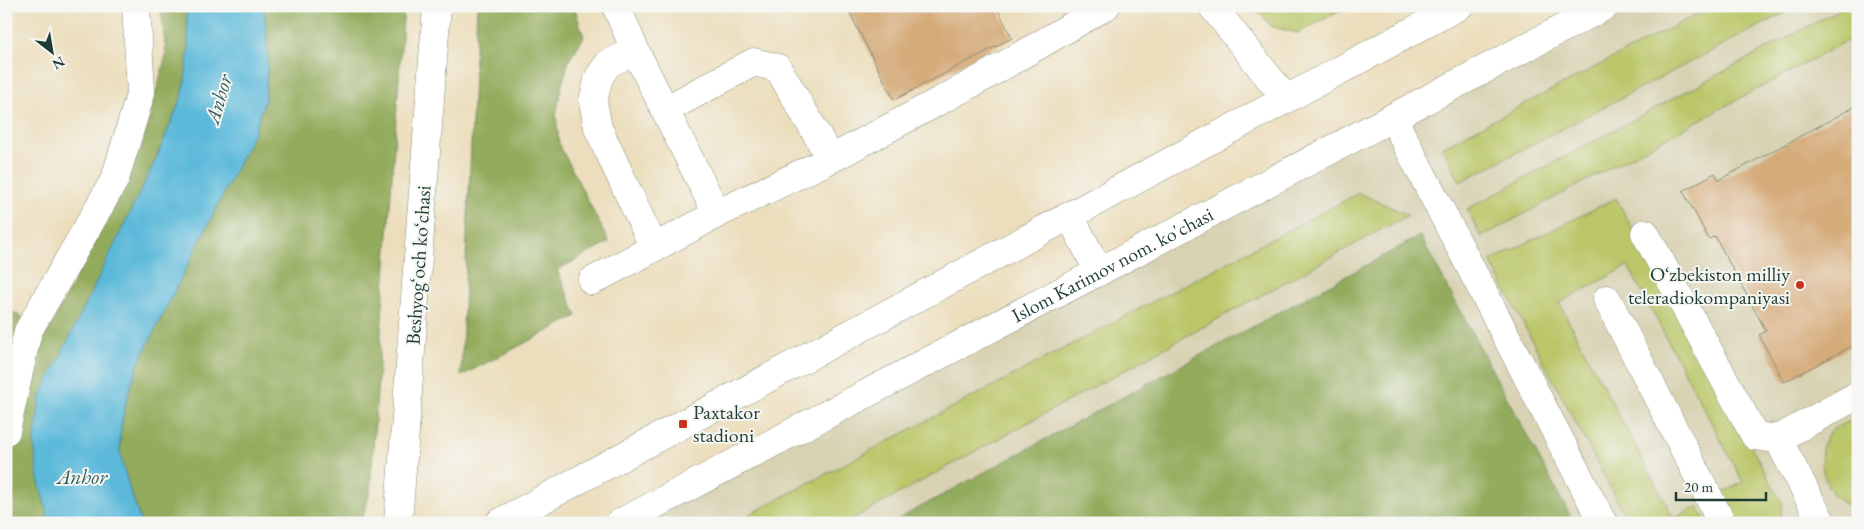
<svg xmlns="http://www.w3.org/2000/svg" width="1864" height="529" font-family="'EB Garamond',serif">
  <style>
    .built { fill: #d8d2b2 }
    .green { fill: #bac667; stroke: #6c824e }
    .forest { fill: #93ab5c; stroke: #597448 }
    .water { fill: #5cb9da; stroke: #3e7b87 }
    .building { fill: #d5ab7a }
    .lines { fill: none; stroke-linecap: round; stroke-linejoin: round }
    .minor-casing { stroke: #868e78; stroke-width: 29 }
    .major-casing { stroke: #868e78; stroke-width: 29 }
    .minor { stroke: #fff; stroke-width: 28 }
    .major { stroke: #fff; stroke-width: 28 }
    .poi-dot { fill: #c8321e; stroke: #f6f6f2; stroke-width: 2 }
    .labels { text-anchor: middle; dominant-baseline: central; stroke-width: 4; stroke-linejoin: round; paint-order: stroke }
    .street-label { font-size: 20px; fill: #1f3d34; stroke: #f6f6f2 }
    .poi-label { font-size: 20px; fill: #1f3d34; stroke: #f6f6f2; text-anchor: end }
    .water-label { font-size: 21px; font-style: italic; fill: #2e5c5e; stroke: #f6f6f2 }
  </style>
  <rect width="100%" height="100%" fill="#f6f6f2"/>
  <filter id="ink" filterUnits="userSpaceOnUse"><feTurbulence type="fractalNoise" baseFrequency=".02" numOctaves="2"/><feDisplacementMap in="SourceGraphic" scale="10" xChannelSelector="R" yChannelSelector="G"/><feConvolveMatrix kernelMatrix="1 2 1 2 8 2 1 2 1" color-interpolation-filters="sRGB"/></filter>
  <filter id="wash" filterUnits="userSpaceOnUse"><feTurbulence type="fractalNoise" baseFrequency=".0096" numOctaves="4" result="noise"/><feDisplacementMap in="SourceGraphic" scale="20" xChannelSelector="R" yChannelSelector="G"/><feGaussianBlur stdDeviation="1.12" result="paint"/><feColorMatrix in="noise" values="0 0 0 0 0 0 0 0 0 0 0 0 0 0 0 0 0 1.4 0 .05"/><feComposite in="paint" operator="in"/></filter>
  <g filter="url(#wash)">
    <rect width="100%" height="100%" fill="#ecdebc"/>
    <path class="built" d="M1605 6H1858V523H620Z"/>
    <path class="green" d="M1266 6H1350L1298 33 1272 27 1257 11Z
      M1713 6H1798L1460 182 1442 147Z
      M1846 6H1858V35L1481 237 1467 209Z
      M1359 193 1408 215 845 523H733Z
      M1616 198 1783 505 1779 523H1733L1719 495 1743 482 1628 266 1559 303 1674 519 1698 506 1706 523H1629L1490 261Z
      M1858 417V510C1850 507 1841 503 1835 496 1822 481 1816 451 1828 434 1833 427 1849 422 1858 417Z"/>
    <path class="forest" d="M161 6H186L189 50 183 94 155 161 38 479 50 523H6V308L48 332 141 149 166 55Z
      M264 6H404L370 492 361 523H141C135 502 121 468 120 448 119 418 129 390 139 362L253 135 265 99 268 58Z
      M477 6H574L584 37 569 60 561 88 556 115 559 144 609 242 557 270 577 316 461 376Z
      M1420 236 1574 523H891Z"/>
    <path class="water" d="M186 6H264L268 58 265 99 253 135 139 362C129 390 119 418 120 448 121 468 135 502 141 523H50L38 479 34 444 40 398 155 161 183 94 189 50Z"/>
    <g id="blocks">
      <path class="building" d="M846 6H996L1012 38 894 100Z
        M1858 105V343L1784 382 1759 335 1766 331 1715 236 1709 239 1683 191 1715 173 1719 180Z"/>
    </g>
  </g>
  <g filter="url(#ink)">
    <use href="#blocks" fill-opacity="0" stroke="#868e78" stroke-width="1"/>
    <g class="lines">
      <g class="minor-casing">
        <path id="minor" d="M1212 6 1286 99
          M635 50 608 64 599 77 593 101 598 128 654 248
          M665 110 754 62 778 68 831 159 984 77 1106 6
          M1393 118 1603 523
          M717 214 831 159
          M1645 233 1755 436 1778 439 1822 523
          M592 281 717 214 635 50 616 6
          M1607 299 1722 523
          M6 431 28 331 115 179 141 92 136 6
          M1778 439 1858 395
          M398 523 437 6"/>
      </g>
      <g class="major-casing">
        <g id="major">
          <path d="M1070 216 1099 272"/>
          <path d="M499 523 1459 6"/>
          <path id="s1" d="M620 523 1605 6"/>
        </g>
      </g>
      <use href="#minor" class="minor"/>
      <use href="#major" class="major"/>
    </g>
  </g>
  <g class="poi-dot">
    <circle cx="1800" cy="285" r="5"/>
    <rect x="678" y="419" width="10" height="10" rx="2.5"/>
  </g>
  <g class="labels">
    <g class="street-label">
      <text stroke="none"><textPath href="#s1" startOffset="556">Islom Karimov nom. ko'chasi</textPath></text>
      <text transform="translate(418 265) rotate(-86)">Beshyogʻoch koʻchasi</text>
    </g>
    <g class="poi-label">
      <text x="1790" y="274">Oʻzbekiston milliy<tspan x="1790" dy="23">teleradiokompaniyasi</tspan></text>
      <text x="693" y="412" text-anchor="start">Paxtakor<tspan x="693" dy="23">stadioni</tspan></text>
    </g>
    <g class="water-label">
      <text transform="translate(218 99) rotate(-74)">Anhor</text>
      <text x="82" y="476">Anhor</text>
    </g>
  </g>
  <rect width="1864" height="529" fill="none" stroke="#f6f6f2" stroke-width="25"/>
  <g transform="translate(52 52) rotate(149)" stroke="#f6f6f2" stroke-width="4" paint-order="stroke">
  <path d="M0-4L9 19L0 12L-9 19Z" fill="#1f3d34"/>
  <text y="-8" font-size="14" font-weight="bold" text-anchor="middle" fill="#1f3d34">N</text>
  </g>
  <path d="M1676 492v8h90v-8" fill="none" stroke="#1f3d34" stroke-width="2.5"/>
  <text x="1684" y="492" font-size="15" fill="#1f3d34" stroke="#f6f6f2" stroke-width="4" paint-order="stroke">20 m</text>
</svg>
